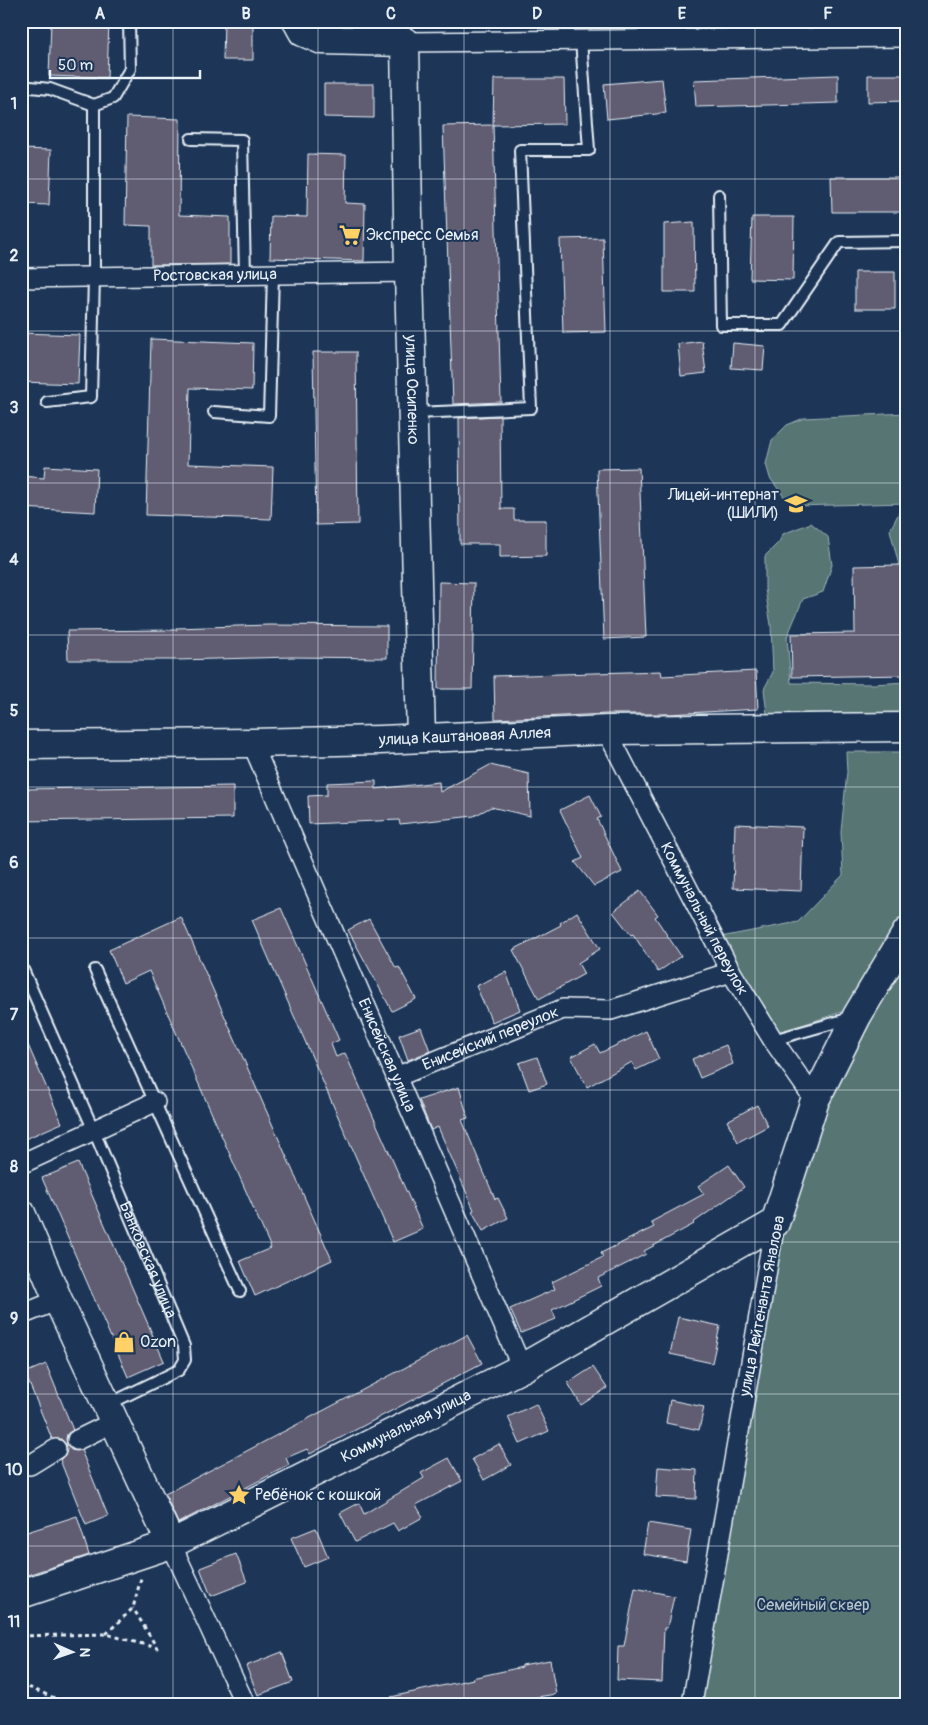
<svg xmlns="http://www.w3.org/2000/svg" width="928" height="1725" font-family="Pangolin,sans-serif">
  <style>
    .green { fill: #567473; stroke: #9fb2b6 }
    .building { fill: #605c71; stroke: #e8f1f8 }
    .lines { fill: none; stroke-linecap: round; stroke-linejoin: round }
    .lane-casing { stroke: #e8f1f8; stroke-width: 14 }
    .street-casing { stroke: #e8f1f8; stroke-width: 22 }
    .secondary-casing { stroke: #e8f1f8; stroke-width: 31 }
    .path { stroke: #e8f1f8; stroke-width: 3; stroke-dasharray: 4 4; stroke-linecap: butt }
    .lane { stroke: #1d3557; stroke-width: 10 }
    .street { stroke: #1d3557; stroke-width: 19 }
    .secondary { stroke: #1d3557; stroke-width: 28 }
    .grid { fill: none; stroke: #e8f1f8; stroke-width: 1; stroke-opacity: 0.55 }
    .labels { text-anchor: middle; dominant-baseline: central; stroke-width: 4; stroke-linejoin: round; paint-order: stroke }
    .poi-label { font-size: 16px; fill: #e8f1f8; stroke: #1d3557; text-anchor: start }
    .street-label { font-size: 16px; fill: #e8f1f8; stroke: #1d3557 }
    .park-label { font-size: 16px; fill: #b5c5c9; stroke: #1d3557 }
    .neatline { fill: none; stroke: #e8f1f8; stroke-width: 2 }
    .grid-label { font-size: 16px; text-anchor: middle; font-weight: bold; fill: #e8f1f8 }
  </style>
  <rect width="100%" height="100%" fill="#1d3557"/>
  <filter id="ink" filterUnits="userSpaceOnUse"><feTurbulence type="fractalNoise" baseFrequency=".02" numOctaves="2"/><feDisplacementMap in="SourceGraphic" scale="10" xChannelSelector="R" yChannelSelector="G"/><feConvolveMatrix kernelMatrix="1 2 1 2 8 2 1 2 1" color-interpolation-filters="sRGB"/></filter>
  <g filter="url(#ink)">
    <path class="green" d="M907 413V503L795 506 785 498 770 478 766 464 772 440 787 425 804 418Z
      M902 507 907 508V581L899 565 890 530Z
      M811 523 828 537 832 565 823 592 803 599 787 637 791 683 873 684 907 682V714H767L764 689 773 672 771 625 765 589V556L779 542 783 534Z
      M846 752H907V916L853 1008 778 1033 721 937 798 922 843 875 841 832 847 772Z
      M907 956V1704H700L785 1225 840 1074Z"/>
    <path class="building" d="M51 21H109L107 78 49 76Z
      M224 21H253V60H223Z
      M838 75V103L696 107 694 80Z
      M868 75H907V101L868 102Z
      M494 79H564L565 124 493 125Z
      M662 79 666 113 607 119 604 84Z
      M324 84H374V118L324 117Z
      M127 117 180 119 179 215 230 217V264L151 265V226L125 225Z
      M493 125 501 402 453 404 443 126Z
      M21 149 51 150 49 205 21 204Z
      M308 154 346 155 345 203 365 204 364 261 270 258 271 216 307 217Z
      M831 177H907V212H832Z
      M752 217H794L793 280 750 279Z
      M694 222 695 292H664V224Z
      M603 238 606 332 563 333 560 239Z
      M855 272H895V309H855Z
      M21 333 80 335 78 384 21 382Z
      M151 339 253 343 252 390 190 388 188 464 273 467 271 519 146 515Z
      M702 341 706 373 681 376 678 344Z
      M733 343 765 346 763 370 731 368Z
      M313 352H356L358 524 316 525Z
      M500 416 501 509H514V520H546V556L500 557V544H460L459 418Z
      M45 466 97 469 95 512 21 508V476L44 478Z
      M639 468 646 637 604 639 597 469Z
      M902 565 903 629H907V675L792 677 791 634 855 633 854 566Z
      M439 582 474 583 472 689H438Z
      M269 625 387 626V658L292 657 177 660H68L67 631 177 630 176 628Z
      M661 671 662 676 756 671 758 709 669 714H607L495 719 494 676Z
      M490 765 529 774 530 816 491 807 474 816 400 824 399 820 309 824 308 796 327 795V783L376 781V789L439 782 440 792Z
      M233 786V818L21 821V789Z
      M590 795 601 817 597 819 622 872 594 886 575 862 583 858 560 810Z
      M735 824 803 827 801 891 733 888Z
      M640 891 658 915 655 917 681 956 658 972 633 934 631 935 613 912Z
      M281 908 339 1040 331 1044 336 1057 345 1053 423 1229 393 1242 252 920Z
      M577 912 600 949 578 963 584 974 539 999 513 950 561 925 560 923Z
      M181 917 332 1260 255 1296 240 1261 271 1248 149 971 123 983 109 950Z
      M369 919 396 968 399 967 416 999 392 1011 348 930Z
      M506 972 520 1010 492 1022 476 986Z
      M421 1027 430 1051 408 1060 399 1035Z
      M21 1029 62 1123 25 1139 21 1129Z
      M646 1031 659 1059 636 1070 632 1062 587 1087 571 1057 595 1044 600 1053Z
      M726 1045 733 1064 700 1078 692 1059Z
      M537 1057 547 1084 529 1090 519 1063Z
      M459 1087 468 1118 462 1120 495 1199 498 1198 508 1218 483 1231 472 1211 474 1210 438 1127 431 1130 419 1100Z
      M757 1105 768 1126 738 1142 727 1121Z
      M78 1163 164 1361 128 1377 42 1178Z
      M729 1165 744 1187 693 1223 694 1224 644 1251 646 1254 598 1278 601 1286 552 1310 556 1319 521 1333 510 1309 555 1289 552 1282 603 1257 601 1253 654 1227 651 1222 704 1194 698 1186Z
      M678 1317 720 1326 712 1363 670 1354Z
      M467 1335 482 1363 310 1454 307 1449 286 1458 289 1465 178 1523 165 1494Z
      M46 1364 73 1430 67 1434 66 1439 67 1444 71 1450 76 1451 81 1450 108 1516 86 1525 60 1460 66 1454 67 1449 66 1444 61 1439H52L25 1373Z
      M593 1367 607 1388 581 1405 568 1383Z
      M670 1400 704 1407 699 1430 666 1423Z
      M536 1404 549 1431 520 1444 508 1417Z
      M499 1444 511 1465 484 1480 472 1459Z
      M449 1458 462 1481 416 1505 423 1517 398 1531 393 1523 355 1542 340 1513 359 1503 364 1514 424 1478 421 1473Z
      M658 1467 697 1470 696 1499 656 1497Z
      M77 1516 89 1555 21 1577V1534Z
      M648 1523 691 1530 686 1561 643 1554Z
      M316 1528 328 1557 304 1567 291 1538Z
      M236 1554 247 1582 211 1596 200 1568Z
      M635 1588 674 1596 667 1628H664L662 1682 617 1680 618 1646H624Z
      M282 1652 293 1682 258 1695 246 1666Z
      M550 1660 556 1694 507 1702 508 1704H392L391 1697 473 1679 472 1678 522 1667V1665Z"/>
    <g class="lines">
      <g class="lane-casing">
        <g id="lane">
          <path d="M21 86 50 89 94 105"/>
          <path d="M191 139 242 140 245 275"/>
          <path d="M719 195 721 325H782L839 242 907 241"/>
          <path d="M47 402 91 397 94 277V105L113 98 130 69 129 21"/>
          <path d="M214 412 269 416 273 274"/>
          <path d="M414 413 531 408 520 150H589L581 40"/>
          <path id="s1" d="M21 965 94 1131 184 1346 185 1360 179 1370 107 1405"/>
          <path d="M95 970 240 1291"/>
          <path d="M773 1040 851 1018"/>
        </g>
      </g>
      <g class="street-casing">
        <g id="street">
          <path d="M405 42 907 37"/>
          <path id="s2" d="M21 278 409 272"/>
          <path id="s3" d="M608 730 613 743 731 972 773 1040 815 1100"/>
          <path id="s4" d="M252 743 522 1368"/>
          <path id="s5" d="M396 1077 563 1009 611 1010 731 972"/>
          <path d="M21 1164 155 1102"/>
          <path d="M21 1315 58 1300"/>
          <path d="M77 1440 114 1422"/>
          <path d="M30 1465 56 1449"/>
          <path d="M171 1544 245 1704"/>
          <path d="M692 1704 775 1223"/>
        </g>
      </g>
      <g class="secondary-casing">
        <g id="secondary">
          <path id="s6" d="M297 21 303 32 322 40 405 42 409 272 421 737"/>
          <path id="s7" d="M21 745 252 743 380 740 608 730 907 727"/>
          <path d="M21 1213 58 1300 171 1544"/>
          <path id="s8" d="M21 1594 171 1544 522 1368 775 1223 815 1100 857 1016 907 932"/>
        </g>
      </g>
      <path class="path" d="M106 1634 133 1608 141 1578
        M21 1636 106 1634 157 1648 133 1608
        M21 1684 69 1704"/>
      <use href="#lane" class="lane"/>
      <use href="#street" class="street"/>
      <use href="#secondary" class="secondary"/>
    </g>
  </g>
  <path class="grid" d="M173 21V1704M318 21V1704M464 21V1704M610 21V1704M755 21V1704M21 179H907M21 331H907M21 483H907M21 635H907M21 787H907M21 938H907M21 1090H907M21 1242H907M21 1394H907M21 1546H907"/>
  <defs>
    <g id="supermarket-bare" transform="scale(1.725)"><path d="M-6-5.5h2.5l.6 2H6L4.5 2H-2.5L-4.4-4H-6ZM-1.5 3.2a1.3 1.3 0 1 0 .1 0ZM3 3.2a1.3 1.3 0 1 0 .1 0Z" fill="#ffd166" stroke="#1d3557" stroke-width="2.5" paint-order="stroke"/></g>
    <g id="school-bare" transform="scale(1.725)"><path d="M0-5L7-2L0 1L-7-2ZM-4 1L0 2.5L4 1V4Q0 6-4 4Z" fill="#ffd166" stroke="#1d3557" stroke-width="2.5" paint-order="stroke"/></g>
    <g id="shop-bare" transform="scale(1.725)"><path d="M-5-2.5h2.3a2.7 3.5 0 0 1 5.4 0H5L5.5 6h-11ZM-1.5-2.5h3a1.5 2.3 0 0 0-3 0Z" fill="#ffd166" stroke="#1d3557" stroke-width="2.5" paint-order="stroke"/></g>
    <g id="sight-bare" transform="scale(1.725)"><path d="M0-6L1.8-2.2L6-1.7L2.9 1.2L3.7 5.4L0 3.3L-3.7 5.4L-2.9 1.2L-6-1.7L-1.8-2.2Z" fill="#ffd166" stroke="#1d3557" stroke-width="2.5" paint-order="stroke"/></g>
  </defs>
  <g fill-rule="evenodd">
    <use href="#supermarket-bare" x="350" y="235"/>
    <use href="#school-bare" x="796" y="504"/>
    <use href="#shop-bare" x="124" y="1342"/>
    <use href="#sight-bare" x="239" y="1495"/>
  </g>
  <g class="labels">
    <g class="poi-label">
      <text x="366" y="235">Экспресс Семья</text>
      <text x="779" y="495" text-anchor="end">Лицей-интернат<tspan x="779" dy="18">(ШИЛИ)</tspan></text>
      <text x="140" y="1342">Ozon</text>
      <text x="255" y="1495">Ребёнок с кошкой</text>
    </g>
    <g class="street-label">
      <text stroke="none"><textPath href="#s2" startOffset="194">Ростовская улица</textPath></text>
      <text stroke="none"><textPath href="#s6" startOffset="464">улица Осипенко</textPath></text>
      <text stroke="none"><textPath href="#s7" startOffset="444">улица Каштановая Аллея</textPath></text>
      <text stroke="none"><textPath href="#s3" startOffset="212">Коммунальный переулок</textPath></text>
      <text stroke="none"><textPath href="#s5" startOffset="102">Енисейский переулок</textPath></text>
      <text stroke="none"><textPath href="#s4" startOffset="340">Енисейская улица</textPath></text>
      <text stroke="none"><textPath href="#s1" startOffset="321">Банковская улица</textPath></text>
      <text transform="translate(762 1306) rotate(-79)">улица Лейтенанта Яналова</text>
      <text stroke="none"><textPath href="#s8" startOffset="421">Коммунальная улица</textPath></text>
    </g>
    <g class="park-label">
      <text x="813" y="1605">Семейный сквер</text>
    </g>
  </g>
  <rect width="928" height="1725" fill="none" stroke="#1d3557" stroke-width="55"/>
  <g transform="translate(72 1652) rotate(92)" stroke="#1d3557" stroke-width="4" paint-order="stroke">
  <path d="M0-4L9 19L0 12L-9 19Z" fill="#e8f1f8"/>
  <text y="-8" font-size="14" font-weight="bold" text-anchor="middle" fill="#e8f1f8">N</text>
  </g>
  <path d="M50 70v8h150v-8" fill="none" stroke="#e8f1f8" stroke-width="2.5"/>
  <text x="58" y="70" font-size="15" fill="#e8f1f8" stroke="#1d3557" stroke-width="4" paint-order="stroke">50 m</text>
  <rect x="28" y="28" width="872" height="1670" class="neatline"/>
  <g class="grid-label">
    <text x="100" y="19">A</text>
    <text x="246" y="19">B</text>
    <text x="391" y="19">C</text>
    <text x="537" y="19">D</text>
    <text x="682" y="19">E</text>
    <text x="828" y="19">F</text>
    <text x="14" y="109">1</text>
    <text x="14" y="261">2</text>
    <text x="14" y="413">3</text>
    <text x="14" y="565">4</text>
    <text x="14" y="716">5</text>
    <text x="14" y="868">6</text>
    <text x="14" y="1020">7</text>
    <text x="14" y="1172">8</text>
    <text x="14" y="1324">9</text>
    <text x="14" y="1475">10</text>
    <text x="14" y="1627">11</text>
  </g>
</svg>
